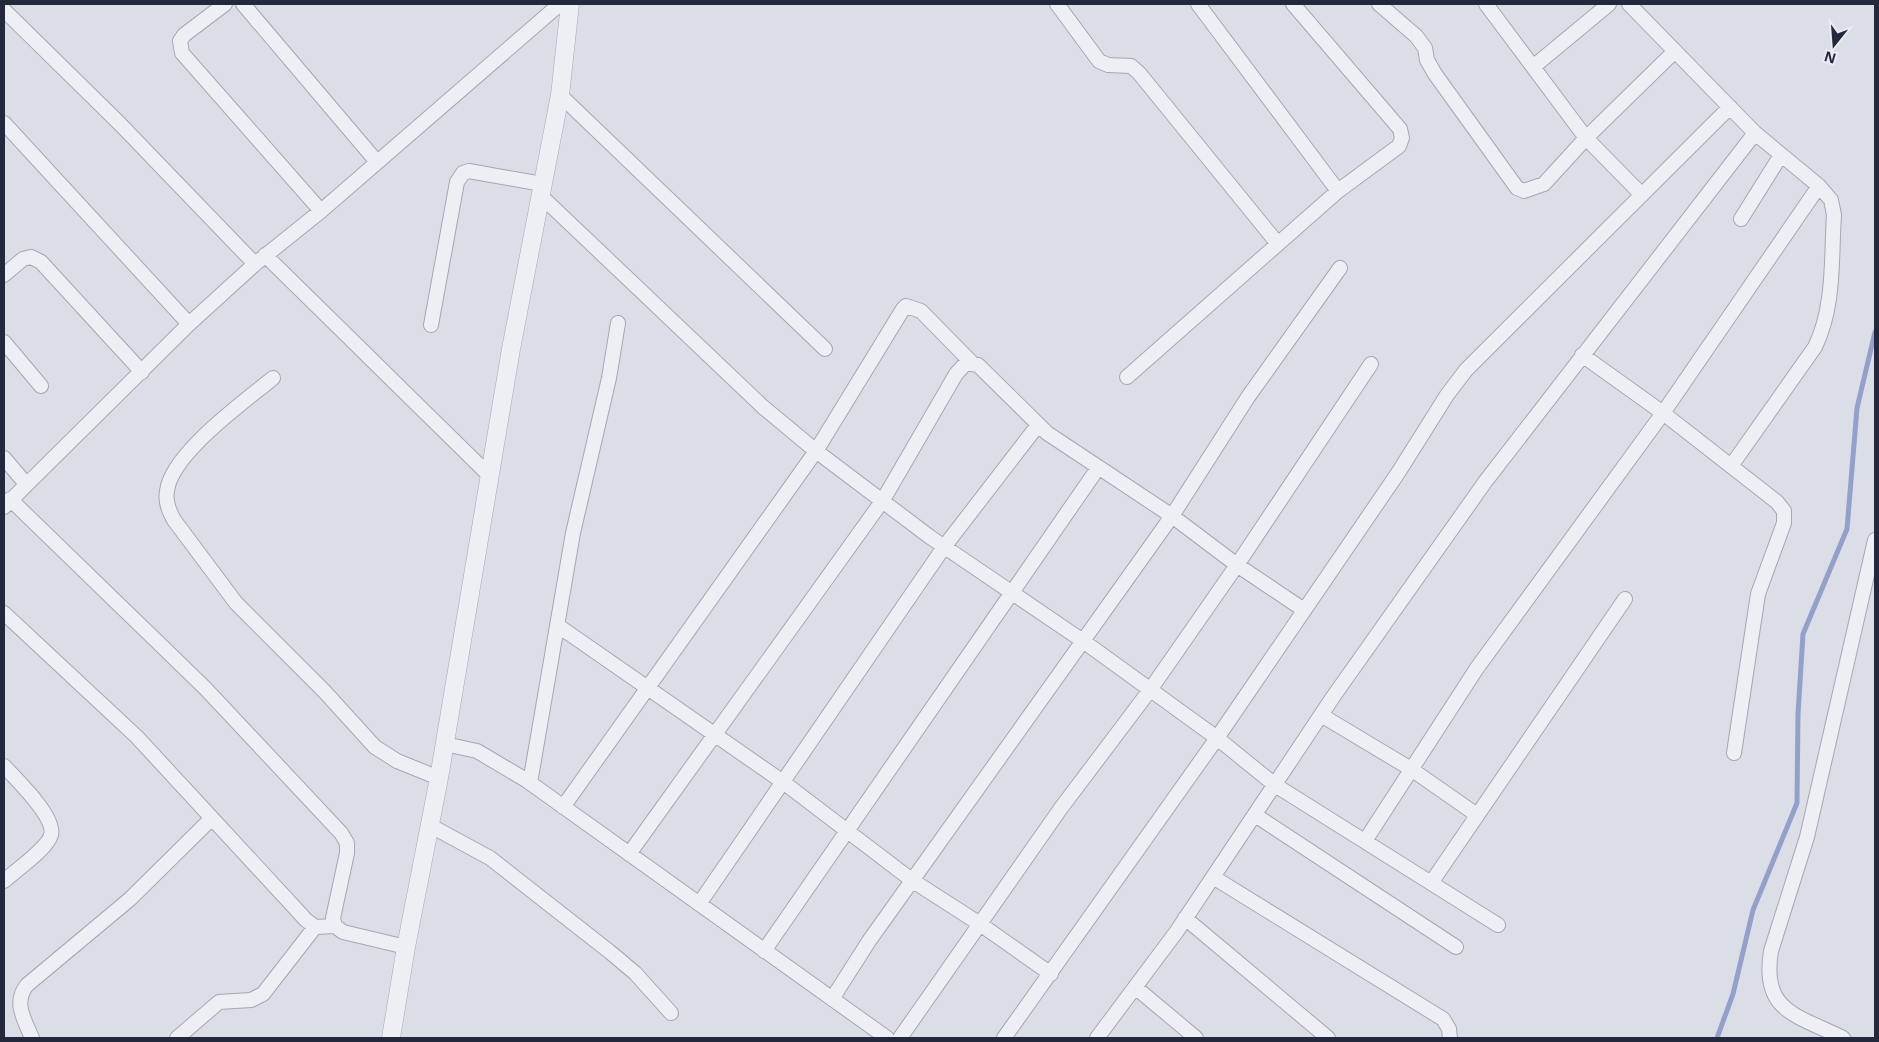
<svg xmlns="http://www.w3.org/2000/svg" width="1879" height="1042" font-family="'Open Sans',sans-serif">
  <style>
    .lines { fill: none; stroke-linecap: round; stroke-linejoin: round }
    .stream { stroke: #93a1ca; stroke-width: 5 }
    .minor-casing { stroke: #a4a7b4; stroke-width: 16 }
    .tertiary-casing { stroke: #a4a7b4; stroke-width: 19 }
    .minor { stroke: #eeeff5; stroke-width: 14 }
    .tertiary { stroke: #eeeff5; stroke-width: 18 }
  </style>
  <rect width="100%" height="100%" fill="#dbdde7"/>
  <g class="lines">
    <path class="stream" d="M1717 1038 1733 994 1753 910 1797 803 1798 714 1803 634 1847 529 1857 408 1875 332"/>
    <g class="minor-casing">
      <path id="minor" d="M225 4 184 35 180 41 182 53 321 211
        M243 4 377 162
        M1057 4 1099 61 1108 65 1131 66 1139 73 1278 244
        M1198 4 1338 191
        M1379 4 1416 36 1425 48 1427 60 1435 74 1517 188 1524 191 1544 184 1586 138 1675 51
        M1486 4 1586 138 1642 195
        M1629 4 1755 133 1819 186 1831 200 1834 215C1831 259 1835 306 1815 347L1731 466
        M4 10 120 124 255 264
        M1533 67 1609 4
        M560 95 825 349
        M4 123 189 324
        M541 196 763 407 816 451 930 537 1083 641 1217 738 1275 785 1498 925
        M1741 219 1781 155
        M265 255 490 476
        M4 275 23 259 31 257 41 262 142 372
        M431 325 457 182 463 173 469 171 542 184
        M4 342 41 386
        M1582 355 1663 413 1777 502 1784 511V523L1758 594 1734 753
        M1127 377 1338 191 1399 146 1402 138 1400 129 1293 4
        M273 378C244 402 171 454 167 491 165 502 169 511 174 520L236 603 324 691 375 747 397 761 439 778
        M4 458 26 484
        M10 499 205 688 341 833 347 843V853L333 918 335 926 343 932 406 947
        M4 507 189 324 255 264 321 211 560 4
        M4 613 137 737 306 920 315 927 335 926
        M557 625 783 782 913 881 980 924 1051 974
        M1321 715 1411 769 1477 815
        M445 744 477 751 526 780 887 1038
        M4 766C16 779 56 817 51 835 48 848 15 871 4 881
        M530 783 573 533 609 378 618 323
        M563 807 816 451 903 309 906 306 921 311 971 362
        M1255 815 1456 947
        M431 826 490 858 610 952 635 973 671 1013
        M1365 841 1477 668 1663 413 1819 186
        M629 854 883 500 956 374 966 363 978 365 1047 433 1172 516 1237 565 1304 610
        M1213 877 1443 1019 1449 1029 1450 1038
        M1431 883 1625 599
        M699 904 944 547 1038 425
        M1185 918 1328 1038
        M764 951 1098 468
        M1135 987 1196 1038
        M832 999 869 941 1172 516 1248 397 1340 268
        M32 1038C24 1019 13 1002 27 985L130 899 212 818
        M177 1038 219 1002 251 1000 263 994 315 927
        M900 1038 1061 808 1150 690 1237 565 1371 364
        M1004 1038 1217 738 1398 473 1447 395 1466 370 1730 107
        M1097 1038 1177 931 1333 697 1485 482 1755 133
        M1843 1038C1797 1015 1761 1012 1771 951L1807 837 1875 540"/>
    </g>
    <g class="tertiary-casing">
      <path id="tertiary" d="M391 1038 406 947 439 778 511 349 560 95 570 4"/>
    </g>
    <use href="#minor" class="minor"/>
    <use href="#tertiary" class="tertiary"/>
  </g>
  <rect width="1879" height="1042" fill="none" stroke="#24283d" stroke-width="10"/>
  <g transform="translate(1834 45) rotate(197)" stroke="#eaecf4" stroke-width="4" paint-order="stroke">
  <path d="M0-4L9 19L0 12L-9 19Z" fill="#24283d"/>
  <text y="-8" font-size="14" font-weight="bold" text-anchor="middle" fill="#24283d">N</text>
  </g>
</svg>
